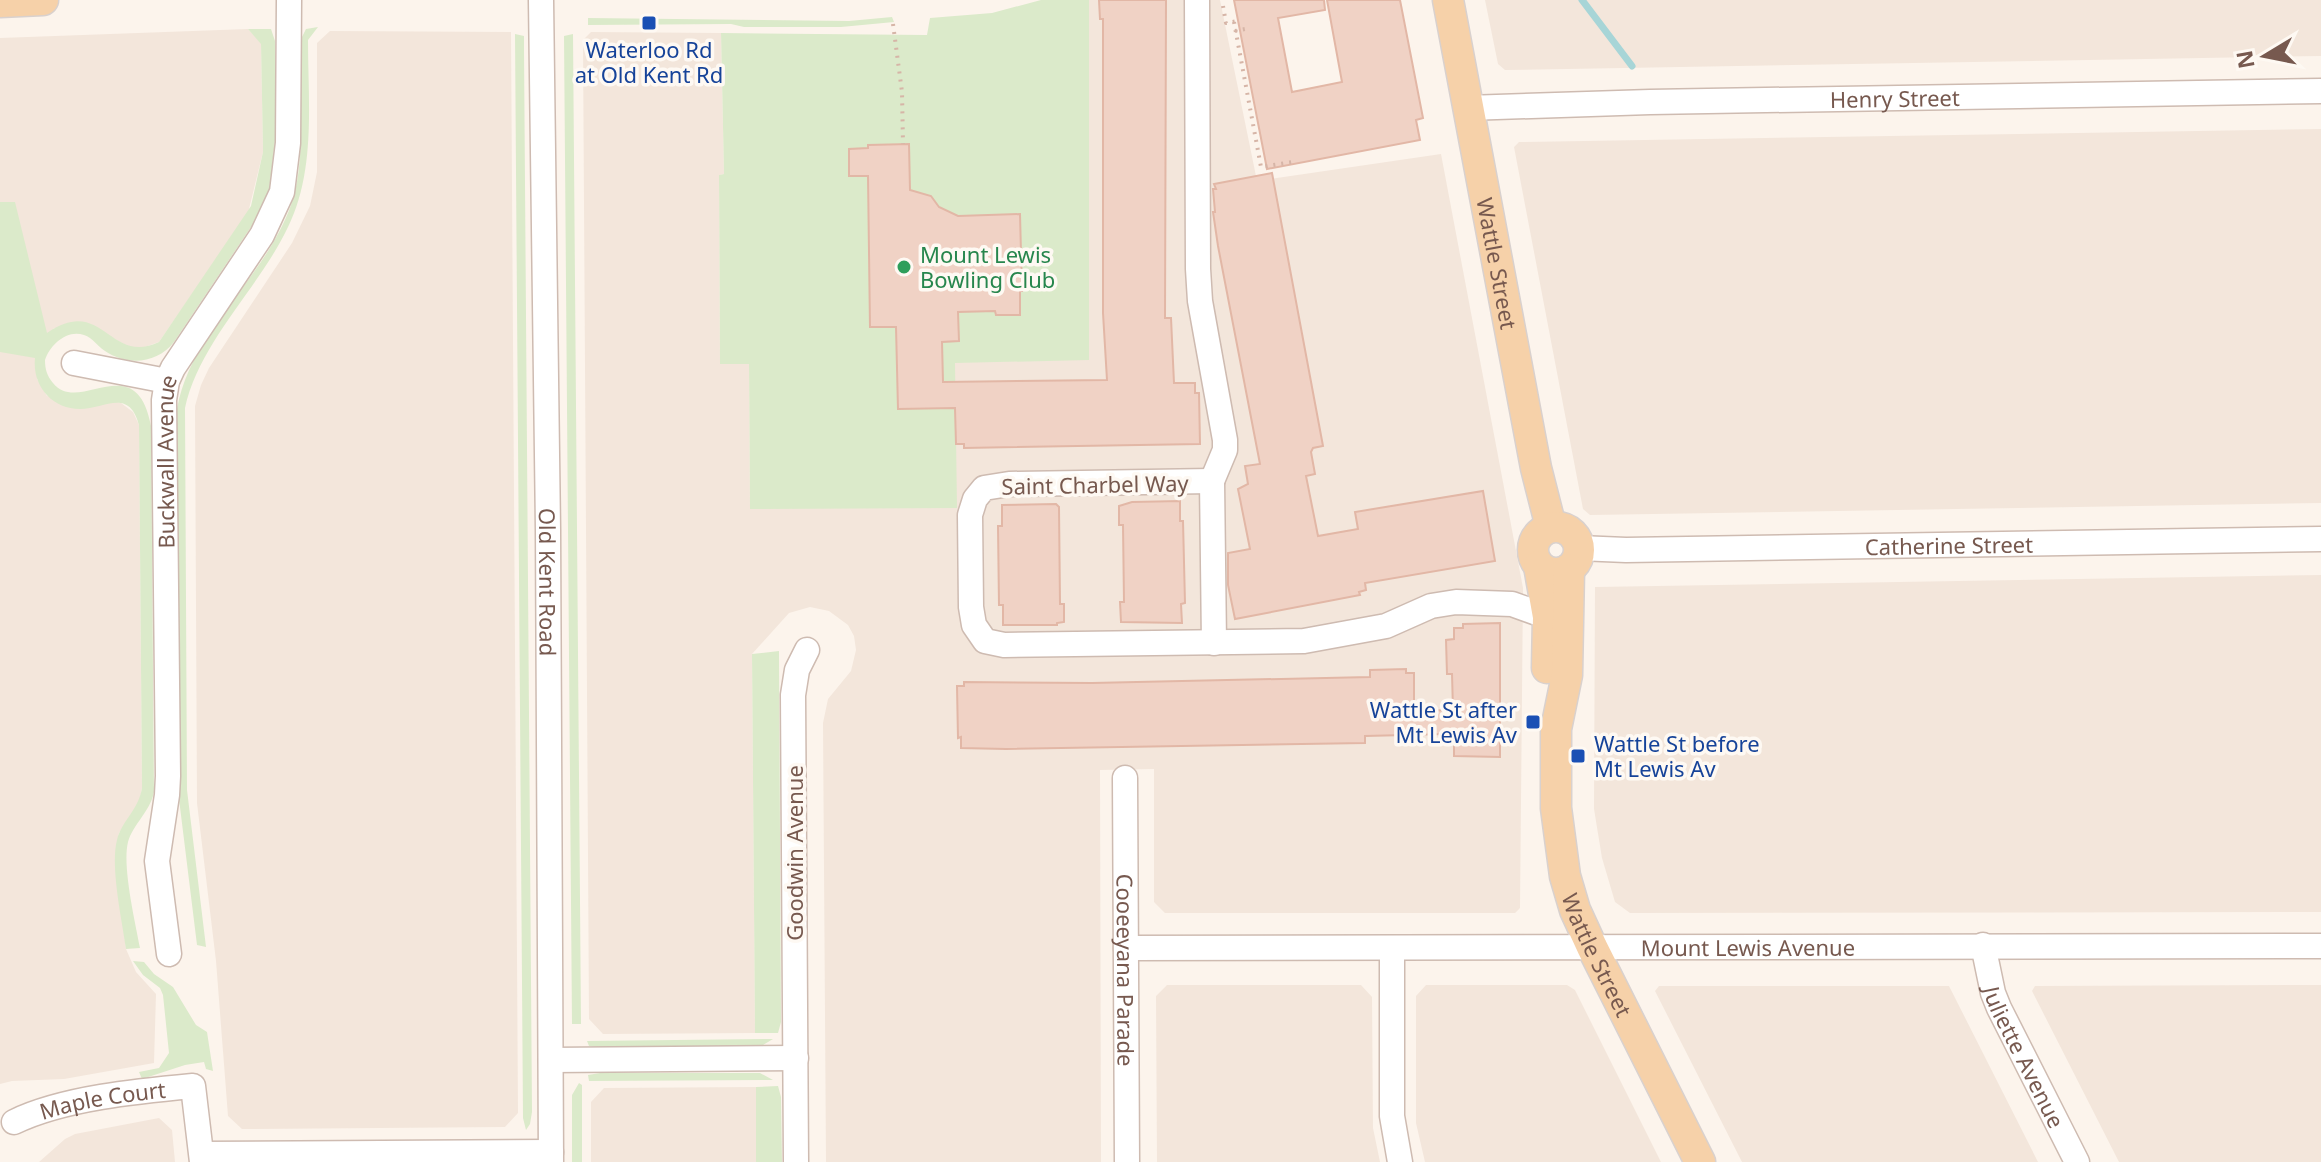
<svg xmlns="http://www.w3.org/2000/svg" width="2321" height="1162" font-family="'Noto Sans',sans-serif">
  <style>
    .residential { fill: #f3e6db }
    .green { fill: #dbeaca }
    .lines { fill: none; stroke-linecap: round; stroke-linejoin: round }
    .stream { stroke: #a7d5d7; stroke-width: 7 }
    .building { fill: #f0d2c5; stroke: #e2b7a6; stroke-width: 2 }
    .minor-casing { stroke: #cebbb1; stroke-width: 27 }
    .major-casing { stroke: #d9d1ce; stroke-width: 33 }
    .path { stroke: #d6b5a7; stroke-width: 4; stroke-dasharray: 2 6; stroke-linecap: butt }
    .minor { stroke: #fff; stroke-width: 24 }
    .major { stroke: #f6d1a9; stroke-width: 30 }
    .transit-dot { fill: #1a4fb4; stroke: #fef9f3; stroke-width: 3 }
    .leisure-dot { fill: #2e9e5b; stroke: #fef9f3; stroke-width: 3 }
    .labels { text-anchor: middle; dominant-baseline: central; stroke-width: 7; stroke-linejoin: round; paint-order: stroke }
    .transit-label { font-size: 22px; fill: #164399; stroke: #fef9f3 }
    .street-label { font-size: 22px; fill: #77594f; stroke: #fef9f3 }
    .leisure-label { font-size: 22px; fill: #27864d; stroke: #fef9f3; text-anchor: start }
  </style>
  <rect width="100%" height="100%" fill="#fcf4ec"/>
  <path class="residential" d="M1089 0H1220L1257 181 1441 154 1523 588 1520 908 1515 913H1165L1154 902V769L1100 770 1101 1162H826L823 723 828 699 851 671 856 650 854 636 848 625 829 611 810 607 789 613 752 654 755 1033 603 1034 589 1019 583 40 591 32 721 33 724 174 719 175 720 364 749 363 750 508 955 362 1089 35Z
    M1485 0H2321V56L1505 70 1498 64Z
    M248 29 261 43 263 152 248 213 159 342 142 348 129 347 113 338 54 328 37 379 47 396 99 404 114 401 121 403 133 412 139 425 142 788 139 804 119 833 115 859 126 949 136 972 156 994 154 1063 64 1079 12 1081 0 1084V38Z
    M330 31 511 32 518 1113 505 1127 242 1129 228 1116 216 961 197 803 195 406 201 385 209 368 292 243 310 206 317 172V43Z
    M2321 129V503L1590 515 1583 509 1514 147 1519 142Z
    M2321 575V912L1630 913 1615 902 1602 858 1594 809 1595 587Z
    M1167 985H1361L1372 997 1373 1128 1380 1162H1157L1156 996Z
    M1426 985H1567L1575 990 1661 1162H1425L1416 1123V996Z
    M2321 985V1162H2119L2032 991 2035 986Z
    M1659 986H1949L2038 1162H1742L1655 991Z
    M756 1087V1162H591V1102L604 1088Z
    M159 1118 172 1130 175 1162H39L65 1139 75 1134Z"/>
  <path class="green" d="M1041 0H1089V360L955 363 957 508 750 509 749 364H720L719 175 724 174 721 33 927 35 930 18 992 13Z
    M892 17 894 22 841 27H744L731 24 588 25V18L849 21Z
    M318 27 308 40C308 102 316 170 288 227 260 287 199 342 185 408L187 790 206 947 197 945 179 799 177 409C191 330 265 279 291 205 309 153 295 93 301 39L306 29Z
    M248 29H271L275 41V141L269 191 255 221 174 342C157 364 127 366 105 351 97 346 93 338 84 335 67 329 50 345 45 360 45 369 47 376 53 383 79 416 136 346 151 426L154 792C150 812 133 824 128 842 122 866 135 921 140 948L126 949C122 920 110 866 117 840 122 820 138 811 142 788L139 425C129 387 104 409 80 409 52 409 32 386 35 358L0 352V202H15L47 333C103 294 109 366 159 342L251 206 263 152 261 44Z
    M515 34 524 36V50L532 1112 530 1124 526 1130 523 1118Z
    M573 34 581 1024H572L564 36Z
    M779 651 781 1022 778 1033H755L752 654Z
    M133 961 144 962 154 974 173 987 196 1025 207 1032 213 1071 206 1069 204 1062 185 1065 142 1079 139 1072 159 1068 169 1053 163 995 160 988 143 975Z
    M773 1039 763 1045 747 1046 598 1047 589 1046 587 1041Z
    M600 1073H760L773 1080 589 1081 588 1075Z
    M579 1083 582 1085V1162H572V1095Z
    M778 1086 781 1097 782 1162H756V1087Z"/>
  <g class="lines">
    <path class="stream" d="M1582 0 1632 66"/>
  </g>
  <path class="building" d="M1099 0H1166L1165 318H1171L1174 383H1195V393H1199L1200 444 964 448V444H956L955 408 898 409 896 327H870L868 176H849V149L868 148V145L909 144 910 190 931 196 939 207 958 216 1020 214 1022 291H1020V315H996L995 311 958 312 959 341 942 342 943 382 1107 380 1103 313V19H1100Z
    M1234 0H1324L1325 10 1278 18 1292 92 1342 82 1327 0H1400L1423 118 1416 120 1420 140 1267 169Z
    M1272 173 1323 446 1313 448 1311 452 1315 474 1306 476 1318 536 1358 529 1355 512 1483 491 1495 561 1365 583 1366 590 1359 592 1360 595 1235 619 1228 585V553L1250 549 1238 489 1248 484 1245 466 1260 464 1218 246 1213 212H1215L1213 189H1216L1214 184Z
    M1180 501V521H1183L1185 603 1181 604 1182 623 1121 622 1120 602H1124L1123 525H1119V506L1132 502Z
    M1056 504 1059 507 1060 604H1064V622L1057 623V625H1003V605H999L998 526H1002V505Z
    M1500 623V757L1454 756V744H1446V734L1365 736V743L1006 749 961 748V737L958 738 957 686H964V682L1092 683 1370 677V670L1406 669V673H1414V711L1453 710 1452 674H1447L1446 640 1454 639V628H1463V624Z"/>
  <g class="lines">
    <g class="minor-casing">
      <g id="minor">
        <path id="s1" d="M541 0 548 530 551 1162"/>
        <path d="M1197 0 1198 269 1200 301 1225 440V450L1212 481"/>
        <path id="s2" d="M1467 108 1650 102 2321 91"/>
        <path d="M74 363 167 381"/>
        <path d="M1212 481 1009 484 984 488 975 499 970 515 971 607 974 625 985 641 1004 645 1304 641 1386 626 1431 606 1456 602 1512 604 1548 617"/>
        <path d="M1212 481 1214 643"/>
        <path id="s3" d="M1579 548 1626 550 2321 539"/>
        <path id="s4" d="M1125 778 1127 1162"/>
        <path id="s5" d="M1983 945 1993 993 1999 1008 2077 1162"/>
        <path id="s6" d="M1126 948 2321 946"/>
        <path d="M1392 948V1116L1400 1162"/>
        <path id="s7" d="M169 954 157 861 167 795 168 776 164 400 167 381 173 368 262 235 282 192 288 143 289 0"/>
        <path d="M551 1060 796 1058"/>
        <path id="s8" d="M14 1122C63 1098 139 1091 193 1086L202 1162"/>
        <path d="M202 1154 551 1152"/>
        <path d="M796 1162 793 695 797 670 807 650"/>
      </g>
    </g>
    <g class="major-casing">
      <g id="major">
        <path id="s9" d="M1448 0 1536 468 1551 527"/>
        <path d="M0 2 43 0"/>
        <circle cx="1556" cy="550" r="23"/>
        <path d="M1539 566 1548 617 1547 668"/>
        <path id="s10" d="M1569 569 1567 675 1556 729V808L1565 876 1575 910 1592 947 1700 1162"/>
      </g>
    </g>
    <path class="path" d="M1223 6 1226 23 1238 21
      M1234 22 1261 167 1292 162
      M893 24 902 92 903 144
      M1235 31 1250 28"/>
    <use href="#minor" class="minor"/>
    <use href="#major" class="major"/>
  </g>
  <g class="transit-dot">
    <rect x="641" y="15" width="16" height="16" rx="4"/>
    <rect x="1525" y="714" width="16" height="16" rx="4"/>
    <rect x="1570" y="748" width="16" height="16" rx="4"/>
  </g>
  <circle class="leisure-dot" cx="904" cy="267" r="8"/>
  <g class="labels">
    <g class="transit-label">
      <text x="649" y="49">Waterloo Rd<tspan x="649" dy="25">at Old Kent Rd</tspan></text>
      <text x="1517" y="709" text-anchor="end">Wattle St after<tspan x="1517" dy="25">Mt Lewis Av</tspan></text>
      <text x="1594" y="743" text-anchor="start">Wattle St before<tspan x="1594" dy="25">Mt Lewis Av</tspan></text>
    </g>
    <g class="street-label">
      <text stroke="none"><textPath href="#s2" startOffset="428">Henry Street</textPath></text>
      <text stroke="none"><textPath href="#s9" startOffset="268">Wattle Street</textPath></text>
      <text stroke="none"><textPath href="#s7" startOffset="494">Buckwall Avenue</textPath></text>
      <text transform="translate(1095 484) rotate(-1)">Saint Charbel Way</text>
      <text stroke="none"><textPath href="#s3" startOffset="370">Catherine Street</textPath></text>
      <text stroke="none"><textPath href="#s1" startOffset="582">Old Kent Road</textPath></text>
      <text transform="translate(794 853) rotate(-90)">Goodwin Avenue</text>
      <text stroke="none"><textPath href="#s6" startOffset="622">Mount Lewis Avenue</textPath></text>
      <text stroke="none"><textPath href="#s10" startOffset="394">Wattle Street</textPath></text>
      <text stroke="none"><textPath href="#s4" startOffset="192">Cooeeyana Parade</textPath></text>
      <text stroke="none"><textPath href="#s5" startOffset="120">Juliette Avenue</textPath></text>
      <text stroke="none"><textPath href="#s8" startOffset="92">Maple Court</textPath></text>
    </g>
    <g class="leisure-label">
      <text x="920" y="254">Mount Lewis<tspan x="920" dy="25">Bowling Club</tspan></text>
    </g>
  </g>
  <g transform="translate(2265 56) rotate(260)" stroke="#fef9f3" stroke-width="6" paint-order="stroke">
  <path d="M0-6L14 30L0 20L-14 30Z" fill="#77594f"/>
  <text y="-12" font-size="22" font-weight="bold" text-anchor="middle" fill="#77594f">N</text>
  </g>
</svg>
